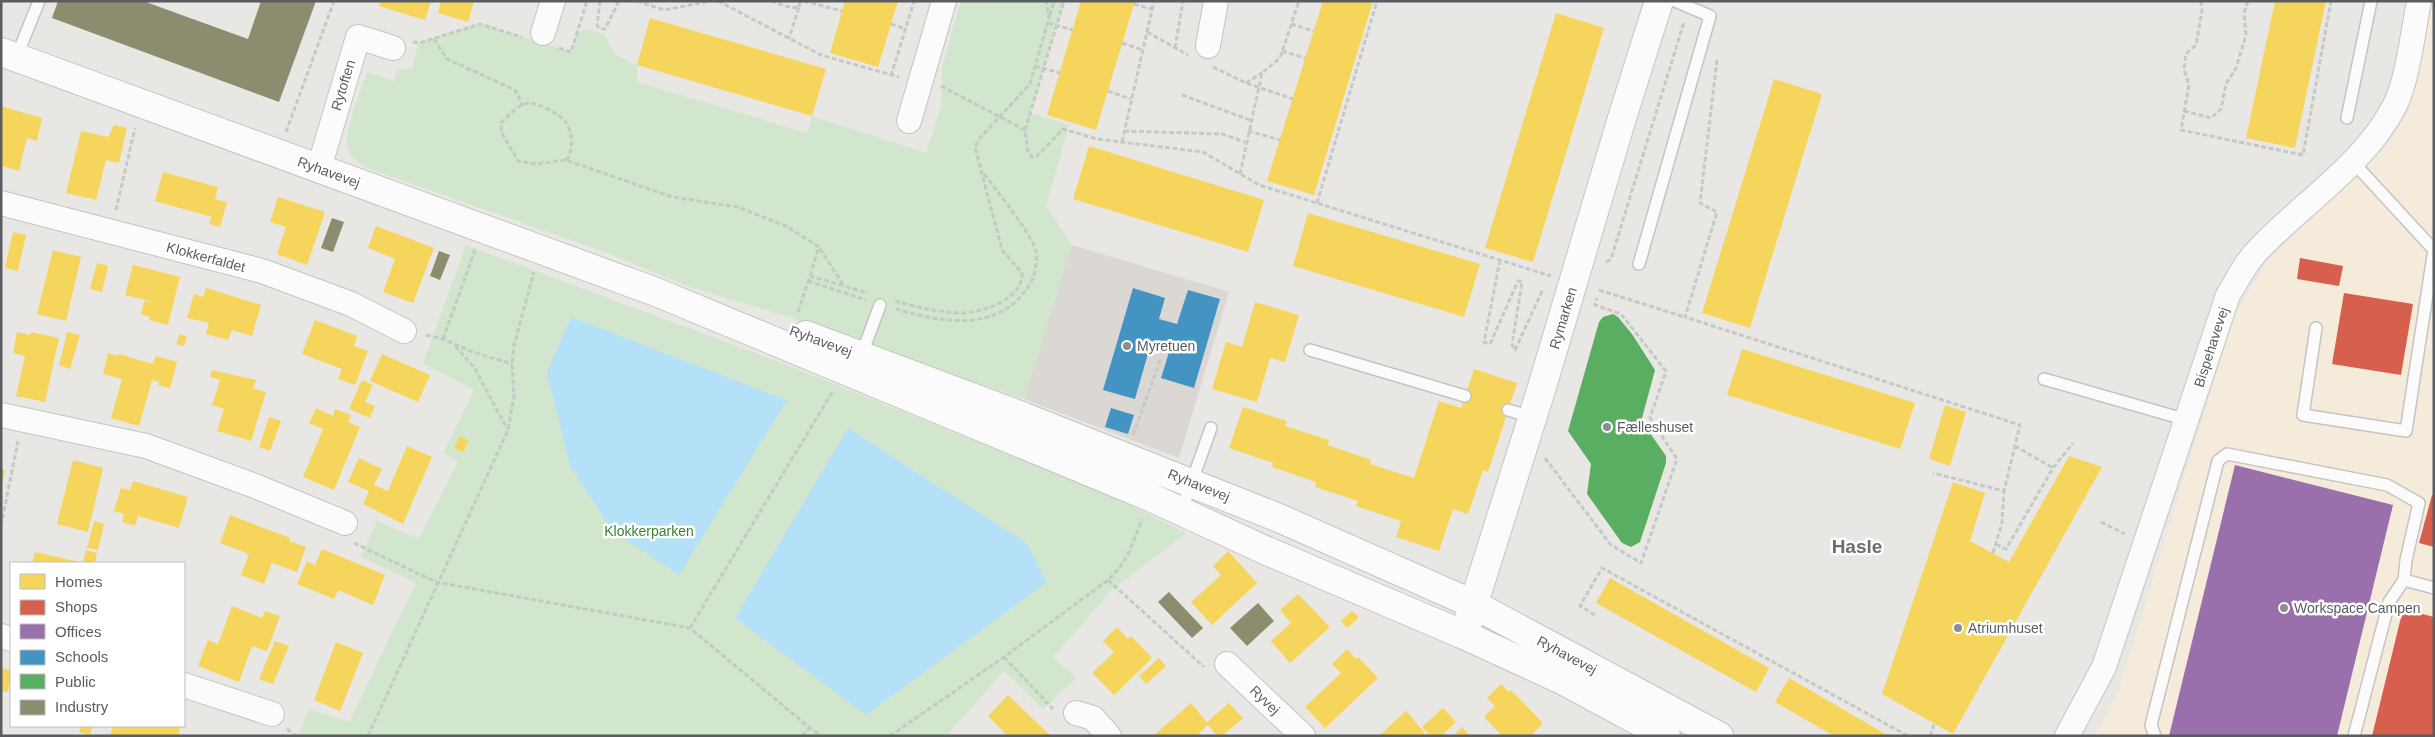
<svg xmlns="http://www.w3.org/2000/svg" width="2435" height="737" font-family="Arial,sans-serif">
  <style>
    .commercial { fill: #f5ebda }
    .education { fill: #dbd7d2 }
    .green { fill: #d2e5cd }
    .water { fill: #b4e1f7 }
    .homes { fill: #f6d55c }
    .shops { fill: #d6604d }
    .offices { fill: #9970ab }
    .schools { fill: #4393c3 }
    .public { fill: #5aae61 }
    .industry { fill: #8c8c6e }
    .lines { fill: none; stroke-linecap: round; stroke-linejoin: round }
    .lane-casing { stroke: #c4c4c3; stroke-width: 14 }
    .street-casing { stroke: #c4c4c3; stroke-width: 26 }
    .secondary-casing { stroke: #c5c4c3; stroke-width: 30 }
    .path { stroke: #c4cac6; stroke-width: 3; stroke-dasharray: 5 2.5; stroke-linecap: butt }
    .lane { stroke: #fcfbfb; stroke-width: 11 }
    .street { stroke: #fcfbfb; stroke-width: 24 }
    .secondary { stroke: #fcfbfb; stroke-width: 28 }
    .poi-dot { fill: #8b8d8e; stroke: #fff; stroke-width: 2 }
    .labels { text-anchor: middle; dominant-baseline: central; stroke-width: 5; stroke-linejoin: round; paint-order: stroke }
    .street-label { font-size: 14px; fill: #595d61; stroke: #fff }
    .poi-label { font-size: 14px; fill: #595d61; stroke: #fff; text-anchor: start }
    .park-label { font-size: 14px; fill: #398434; stroke: #fff }
    .district-label { font-size: 19px; font-weight: bold; fill: #6a6f73; stroke: #fff }
  </style>
  <rect width="100%" height="100%" fill="#e9e7e3"/>
  <path class="commercial" d="M2427 1H2434V736H2094L2117 695 2234 317 2267 261 2386 147 2409 110Z"/>
  <path class="education" d="M1072 245 1229 292 1179 458 1024 399Z"/>
  <path class="green" d="M961 1H1064L1030 113 1069 125 1046 207 1072 245 1024 399 789 317 690 287 605 252 367 168C360 163 351 158 348 149 342 135 362 88 367 72L394 81 397 70 412 68 419 43 480 24 571 52 577 34 585 29 604 34 615 55 637 65V82L807 133 812 116 926 153 941 107 942 68Z
    M466 245 792 367 1113 497 1186 533 1112 590 1053 657 1076 678 1043 709 1004 671 946 736H298L309 709 349 722 416 583 361 557 377 521 419 539 458 462 443 453 474 390 423 363Z"/>
  <path class="water" d="M571 317 787 400 679 575 612 530 570 466 547 372Z
    M848 428 1026 543 1047 582 866 715 735 618Z"/>
  <path class="homes" d="M381 1H431L425 20 379 6Z
    M441 1H474L468 22 438 13Z
    M845 1H898L878 67 830 53Z
    M1081 1H1135L1096 130 1047 115Z
    M1323 1H1373L1314 195 1267 181Z
    M2275 1H2326L2295 148 2246 138Z
    M1556 13 1604 28 1533 262 1485 248Z
    M650 18 826 69 812 116 637 65Z
    M1774 79 1822 94 1750 328 1702 313Z
    M1 106 42 118 37 141 27 138 19 171 1 166Z
    M114 125 127 128 119 163 106 160 96 200 66 193 81 131 108 137Z
    M1089 146 1264 200 1248 252 1073 199Z
    M163 172 218 187 215 199 227 202 220 227 209 224 212 217 155 201Z
    M278 197 325 212 307 265 277 254 286 227 270 222Z
    M1308 213 1480 264 1464 317 1293 266Z
    M376 226 434 248 413 303 383 292 395 259 368 248Z
    M13 232 26 235 18 271 5 268Z
    M53 250 81 257 66 321 37 314Z
    M97 263 108 266 102 292 90 289Z
    M133 265 180 277 168 325 149 320 150 317 141 314 144 301 154 302 125 295Z
    M206 288 261 305 252 336 232 330 228 340 206 334 209 323 187 318 194 294 203 297Z
    M1255 302 1299 315 1285 362 1270 358 1257 402 1212 389 1226 342 1242 347Z
    M315 320 357 336 354 346 368 351 355 385 338 379 342 369 302 354Z
    M17 332 30 335 31 332 59 338 45 402 16 396 25 356 13 353Z
    M67 332 80 335 70 369 59 365Z
    M180 334 187 337 184 346 176 344Z
    M1742 349 1915 403 1900 449 1727 395Z
    M108 353 119 356V354L153 364 156 356 177 362 170 388 158 385 159 382 152 380 139 426 111 418 122 379 103 374Z
    M382 354 430 375 418 402 370 381Z
    M1474 369 1517 383 1488 472 1483 470 1468 514 1453 509 1439 551 1396 537 1401 521 1356 506 1358 501 1315 487 1316 482 1272 467 1273 463 1229 448 1243 407 1287 421 1285 426 1329 440 1328 445 1371 460 1370 464 1414 478 1439 401 1461 408Z
    M212 370 256 380 253 388 266 392 251 441 217 431 224 409 212 405 220 380 210 377Z
    M362 380 373 385 365 402 375 406 370 418 349 409Z
    M1945 405 1966 412 1950 466 1929 459Z
    M316 408 333 416 335 409 351 415 348 422 360 427 334 490 303 477 323 429 309 423Z
    M269 417 281 421 270 451 259 447Z
    M460 436 469 441 463 452 454 448Z
    M407 446 432 457 403 524 363 504 369 491 348 482 359 458 382 469 374 485 388 491Z
    M2069 456 2102 467 1953 734 1882 694 1953 482 1985 493 1970 541 2009 562Z
    M73 460 103 468 88 532 57 524Z
    M1 470H5L2 485H1Z
    M133 481 188 497 179 528 138 516 135 526 122 522 124 514 114 511 121 488 130 490Z
    M230 515 290 538 289 541 306 547 297 572 272 563 264 584 241 575 249 554 220 543Z
    M94 521 104 524 98 550 87 548Z
    M322 549 385 575 373 605 338 590 334 599 297 584 307 561 315 565Z
    M86 550 97 553 95 563H83Z
    M1228 551 1257 583 1212 625 1191 602 1221 575 1213 566Z
    M35 552 80 562 79 563H32Z
    M1610 578 1769 668 1756 692 1596 603Z
    M1298 594 1330 627 1290 663 1271 641 1291 623 1280 610Z
    M232 606 262 618 265 611 280 616 267 651 252 646 239 682 198 666 208 640 218 644Z
    M1352 611 1359 617 1347 628 1341 621Z
    M1117 627 1128 639 1131 636 1152 658 1114 695 1092 673 1114 652 1103 641Z
    M275 641 289 646 273 684 259 679Z
    M336 642 363 653 340 711 314 700Z
    M1347 649 1356 659 1358 657 1378 678 1325 728 1305 707 1341 673 1332 664Z
    M1159 658 1166 666 1146 684 1139 676Z
    M1 668 11 670V685L9 684 8 692 1 691Z
    M1789 678 1889 736H1834L1775 702Z
    M1501 684 1509 692 1511 690 1543 723 1531 736H1502L1484 717 1495 706 1487 698Z
    M1008 695 1051 736H1008L988 716Z
    M1191 703 1207 722 1229 703 1243 718 1222 736H1217L1208 725 1196 736H1153Z
    M1443 708 1456 722 1441 736H1430L1422 727Z
    M1406 711 1425 733 1422 736H1379Z
    M81 726H93L90 735 79 732Z
    M113 726H181L178 736H110Z
    M1462 727 1470 736 1455 734Z"/>
  <path class="shops" d="M2300 258 2343 266 2339 286 2297 279Z
    M2344 293 2413 304 2401 375 2332 364Z
    M2432 495H2434V547L2419 543Z
    M2403 609 2434 617V736H2372Z"/>
  <path class="offices" d="M2235 465 2393 505 2337 736H2169Z"/>
  <path class="schools" d="M1133 288 1165 298 1159 319 1177 324 1188 290 1220 299 1194 388 1161 378 1170 349 1151 343 1135 399 1103 390Z
    M1111 408 1134 415 1128 434 1105 427Z"/>
  <path class="public" d="M1613 314 1618 317 1632 334 1655 370 1642 418 1643 423 1666 456V463L1640 542 1631 547 1622 543 1587 494 1591 464 1568 431 1599 322 1603 317Z"/>
  <path class="industry" d="M58 1H143L248 39 261 1H316L279 102 52 18Z
    M332 218 344 222 333 252 321 248Z
    M439 251 450 255 440 280 430 276Z
    M1169 592 1203 628 1192 638 1158 602Z
    M1258 603 1274 621 1247 646 1230 628Z"/>
  <g class="lines">
    <g class="lane-casing">
      <path id="lane" d="M16 58 39 1
        M2347 118 2371 1
        M2353 162 2434 250
        M1639 264 1710 16 1675 1
        M2316 328 2303 415 2406 431 2434 249
        M1310 350 1465 396
        M861 356 880 305
        M2044 379 2187 420
        M1508 410 1532 417
        M1181 512 1211 428
        M2155 736 2151 725 2218 461 2227 454 2387 485 2419 503 2406 560 2404 580
        M2354 736 2389 602 2404 580 2434 588"/>
    </g>
    <g class="street-casing">
      <path id="street" d="M543 33 553 1
        M1208 46 1216 1
        M909 121 944 1
        M319 168 358 37 393 48
        M1 203 262 271 351 304 404 331
        M1 415 146 446 255 486 345 523
        M1 636 11 639
        M1227 664 1303 736
        M184 685 272 714
        M1076 713 1093 718 1109 736
        M2067 736 2104 667 2228 295C2238 279 2247 260 2260 248 2305 201 2365 164 2395 105 2408 79 2413 31 2419 1"/>
    </g>
    <g class="secondary-casing">
      <path id="secondary" d="M1 52 656 292 1150 497 1267 551 1464 635 1562 680 1666 736
        M806 335 1022 416 1279 518 1473 604 1719 736
        M1468 622 1542 387 1622 118 1659 1"/>
    </g>
    <path class="path" d="M600 1 597 25 599 28 605 29 619 1
      M637 1 664 10 711 1
      M718 1 821 55 899 77
      M771 1 792 8 799 7 789 38
      M804 1 842 11
      M2201 1 2202 11 2196 45 2186 54 2184 69 2189 85 2181 130 2303 155 2331 1
      M1134 4 1152 9
      M799 7 800 1
      M1050 15 1054 1
      M1048 23 1073 30
      M891 24 906 29
      M1291 24 1314 31
      M1147 32 1188 55
      M434 39 447 59 515 90 523 106
      M413 42 419 43 480 24 522 37
      M1122 43 1143 50
      M559 48 571 52 587 1
      M1175 48 1183 1
      M1282 51 1305 58
      M1717 60 1700 203 1717 212 1685 317 2020 425 2004 491 1933 473
      M1035 66 1060 73
      M1213 67 1246 83 1293 99
      M891 76 914 1
      M1246 83 1262 73
      M941 86 1025 130 1028 152 1032 157 1037 156 1063 129 1097 139 1203 152 1259 185 1551 276
      M1108 91 1131 99
      M1182 95 1250 120
      M2184 111 2211 118 2221 109 2226 84 2236 68 2246 35 2244 13 2248 1
      M1025 130 1064 1
      M1124 131 1222 134 1245 142
      M1248 131 1280 140
      M286 132 334 1
      M1122 142 1154 1
      M566 160C574 151 573 129 564 120 558 114 539 103 529 103 518 104 509 116 501 123L502 133 518 161 536 164 566 160 672 197 738 207 786 226 819 247 844 286
      M1240 174 1262 73 1280 58 1299 1
      M1317 203 1377 1
      M116 210 135 128
      M1500 260 1484 342 1490 344 1518 281 1522 282 1512 345 1515 350 1543 289
      M1606 262 1611 259 1684 22
      M810 276 819 247
      M808 281 866 300
      M1599 290 1685 317
      M895 301C916 307 938 312 960 313 981 313 1023 300 1022 273L1002 250 975 147 980 138 1030 84 1049 18 1046 1
      M896 309C940 322 994 333 1026 290 1034 280 1038 264 1036 251 1032 234 995 189 983 172
      M798 312 810 276 868 293
      M426 335 443 339 470 351 512 364
      M443 339 475 250
      M455 346 474 367 507 429
      M1133 435 1161 358
      M2015 446 2053 468
      M1545 458 1611 545 1641 563 1677 459 1650 418 1666 371 1621 314 1595 305 1597 298
      M2101 522 2125 534
      M1 526 18 441
      M354 543 436 582 690 628 810 728 822 736
      M1996 544 2006 549 2053 468 2073 443
      M1993 553 2002 523 2004 491
      M1108 580 1204 667
      M1595 615 1580 606 1602 568 1908 736
      M690 628 833 391
      M1004 657 1053 709
      M287 729 296 736
      M368 736 508 430 514 396 512 364 514 345 534 272
      M802 736 810 728
      M890 736 1004 657 1108 580C1127 563 1133 542 1142 519
      M1930 736 1934 724"/>
    <use href="#lane" class="lane"/>
    <use href="#street" class="street"/>
    <use href="#secondary" class="secondary"/>
  </g>
  <g class="poi-dot">
    <circle cx="1127" cy="346" r="5"/>
    <circle cx="1607" cy="427" r="5"/>
    <circle cx="2284" cy="608" r="5"/>
    <circle cx="1958" cy="628" r="5"/>
  </g>
  <g class="labels">
    <g class="street-label">
      <text transform="translate(343 85) rotate(-73)">Rytoften</text>
      <text transform="translate(329 172) rotate(20)">Ryhavevej</text>
      <text transform="translate(206 257) rotate(15)">Klokkerfaldet</text>
      <text transform="translate(1563 318) rotate(-73)">Rymarken</text>
      <text transform="translate(821 341) rotate(20)">Ryhavevej</text>
      <text transform="translate(2211 347) rotate(-72)">Bispehavevej</text>
      <text transform="translate(1199 485) rotate(22)">Ryhavevej</text>
      <text transform="translate(1567 655) rotate(28)">Ryhavevej</text>
      <text transform="translate(1265 700) rotate(44)">Ryvej</text>
    </g>
    <g class="poi-label">
      <text x="1137" y="346">Myretuen</text>
      <text x="1617" y="427">Fælleshuset</text>
      <text x="2294" y="608">Workspace Campen</text>
      <text x="1968" y="628">Atriumhuset</text>
    </g>
    <g class="park-label">
      <text x="649" y="531">Klokkerparken</text>
    </g>
    <g class="district-label">
      <text x="1857" y="546">Hasle</text>
    </g>
  </g>
  <rect width="2435" height="737" fill="none" stroke="#595d61" stroke-width="5"/>
  <rect x="10" y="562" width="175" height="165" fill="#ffffff" stroke="#bdbec0"/>
  <rect x="20" y="574" width="25" height="15" fill="#f6d55c" stroke="#bdbec0"/>
  <text x="55" y="587" font-size="15" fill="#595d61">Homes</text>
  <rect x="20" y="600" width="25" height="15" fill="#d6604d" stroke="#bdbec0"/>
  <text x="55" y="612" font-size="15" fill="#595d61">Shops</text>
  <rect x="20" y="624" width="25" height="15" fill="#9970ab" stroke="#bdbec0"/>
  <text x="55" y="637" font-size="15" fill="#595d61">Offices</text>
  <rect x="20" y="650" width="25" height="15" fill="#4393c3" stroke="#bdbec0"/>
  <text x="55" y="662" font-size="15" fill="#595d61">Schools</text>
  <rect x="20" y="674" width="25" height="15" fill="#5aae61" stroke="#bdbec0"/>
  <text x="55" y="687" font-size="15" fill="#595d61">Public</text>
  <rect x="20" y="700" width="25" height="15" fill="#8c8c6e" stroke="#bdbec0"/>
  <text x="55" y="712" font-size="15" fill="#595d61">Industry</text>
</svg>
